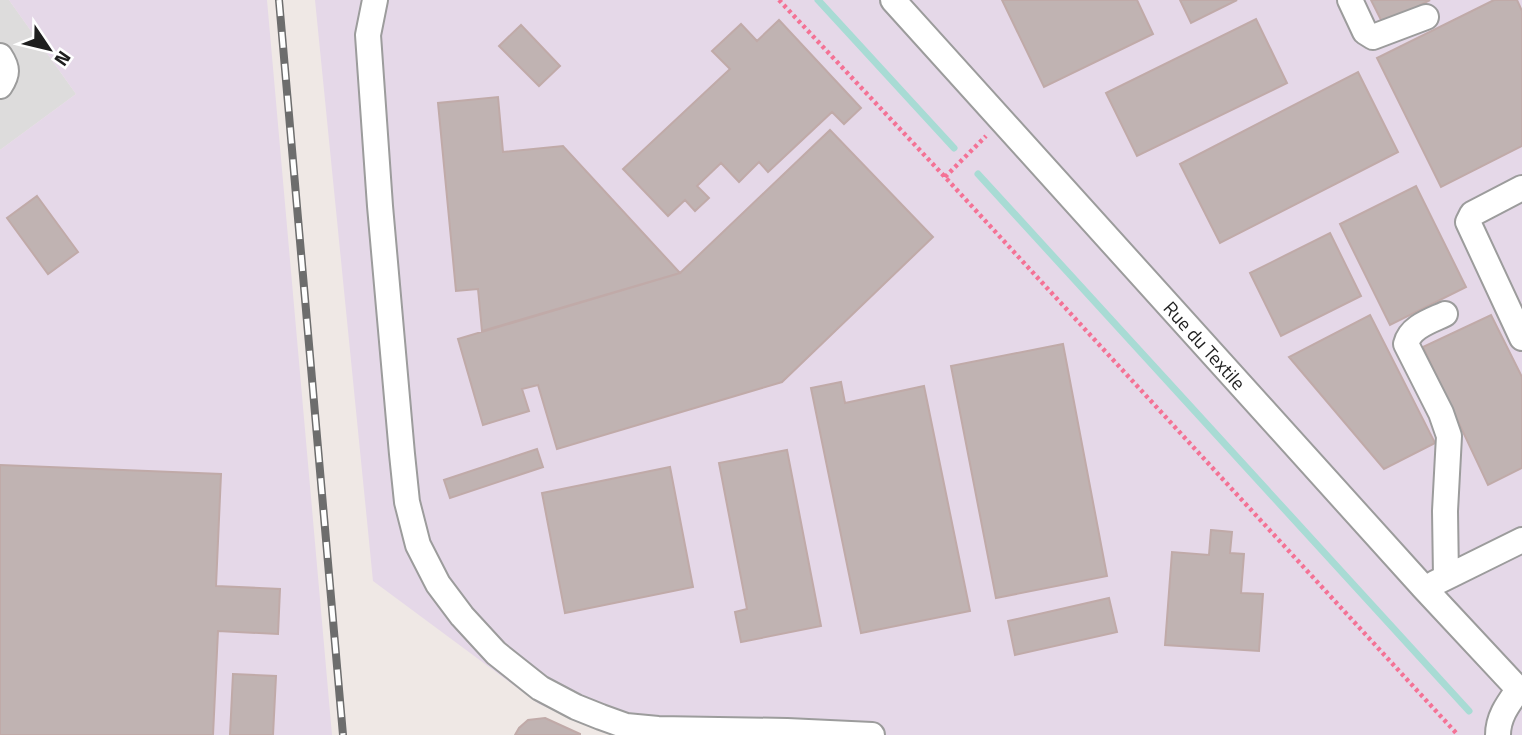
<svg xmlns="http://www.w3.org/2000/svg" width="1522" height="735" font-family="'Titillium Web',sans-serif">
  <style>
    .residential { fill: #dddcdc }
    .industrial { fill: #e5d8e8 }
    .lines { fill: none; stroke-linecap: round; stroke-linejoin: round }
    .stream { stroke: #a8dbd4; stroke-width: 7 }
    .building { fill: #c0b3b2; stroke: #c0aaa8; stroke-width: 2 }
    .minor-casing { stroke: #9c9c9c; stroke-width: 28 }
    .path { stroke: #f47295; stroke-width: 4.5; stroke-dasharray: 3.5 3.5; stroke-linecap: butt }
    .minor { stroke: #fff; stroke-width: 24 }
    .rail-casing { stroke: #6d6d6d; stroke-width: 8 }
    .rail { stroke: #fff; stroke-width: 5; stroke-dasharray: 16; stroke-linecap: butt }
    .labels { text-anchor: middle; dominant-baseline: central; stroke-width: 5; stroke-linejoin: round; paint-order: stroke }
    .street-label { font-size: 19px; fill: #1f1f1f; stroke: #fff }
  </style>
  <rect width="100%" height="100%" fill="#efe8e5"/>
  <path class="residential" d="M0 0H9L76 94 0 150Z"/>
  <path class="industrial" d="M9 0H267L332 735H0V150L76 94Z
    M315 0H1522V735H616L602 732 539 704 373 581Z"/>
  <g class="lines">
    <path class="stream" d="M818 0 954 148
      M978 174 1469 711"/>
  </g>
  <path class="building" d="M1002 0H1137L1153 34 1044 87Z
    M1180 0H1237L1191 23Z
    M1371 0H1430L1383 24Z
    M1494 0H1517L1522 11V146L1441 187 1377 58Z
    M1256 19 1287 83 1137 156 1106 93Z
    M779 20 861 108 844 124 832 112 768 172 759 162 739 182 721 163 697 186 709 198 695 211 685 200 668 216 623 169 730 69 712 51 741 24 757 41Z
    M521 25 560 66 539 86 499 46Z
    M1358 72 1398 152 1220 243 1180 164Z
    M498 97 503 152 563 146 680 273 482 331 478 289 456 291 438 103Z
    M830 130 933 237 782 382 557 449 538 385 522 389 529 411 483 425 458 339 680 273Z
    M1416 186 1466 287 1390 325 1340 224Z
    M37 196 78 252 48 274 7 218Z
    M1330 233 1361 296 1281 336 1250 273Z
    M1370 315 1435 443 1384 469 1289 357Z
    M1491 315 1522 377V468L1488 485 1423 347Z
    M1063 344 1107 576 996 598 951 366Z
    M841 382 845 403 924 386 970 611 861 633 811 388Z
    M537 449 543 467 450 498 444 480Z
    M787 450 821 626 741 642 735 612 747 609 719 463Z
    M0 465 221 474 216 586 280 589 278 634 218 631 213 735H0Z
    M670 467 693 587 565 613 542 493Z
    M1211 530 1232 532 1230 553 1244 554 1241 593 1263 594 1259 651 1165 645 1172 552 1209 555Z
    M1109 598 1117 632 1015 655 1008 621Z
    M233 674 276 676 273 735H230Z
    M545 718 580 734V735H515L519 728 528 720Z"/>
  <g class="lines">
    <g class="minor-casing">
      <path id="minor" d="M375 0 368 35 380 206 402 454 407 502 418 545 438 584 462 616 496 653 540 688 576 707 601 717 626 726 658 729 787 731 872 735
        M893 0 1424 588 1522 693
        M1350 0 1365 32 1373 37 1426 17
        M0 56C8 68 8 74 0 86
        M1522 188 1472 214 1468 222 1522 338
        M1445 314C1430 321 1410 327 1406 344L1441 413 1449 436 1445 511 1446 577
        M1435 583 1522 540
        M1498 735C1498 717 1508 704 1518 690"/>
    </g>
    <path class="path" d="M779 0 945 177 1458 735
      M945 177 986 136"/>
    <use href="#minor" class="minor"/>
    <g class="rail-casing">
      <path id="rail" d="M279 0 343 735"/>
    </g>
    <use href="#rail" class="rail"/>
  </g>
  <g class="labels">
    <g class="street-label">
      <text transform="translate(1205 345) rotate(48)">Rue du Textile</text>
    </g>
  </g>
  <g transform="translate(49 49) rotate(125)" stroke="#ffffff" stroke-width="5" paint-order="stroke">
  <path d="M0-5L12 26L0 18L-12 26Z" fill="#1f1f1f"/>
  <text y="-10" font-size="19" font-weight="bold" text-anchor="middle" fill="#1f1f1f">N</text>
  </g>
</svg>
